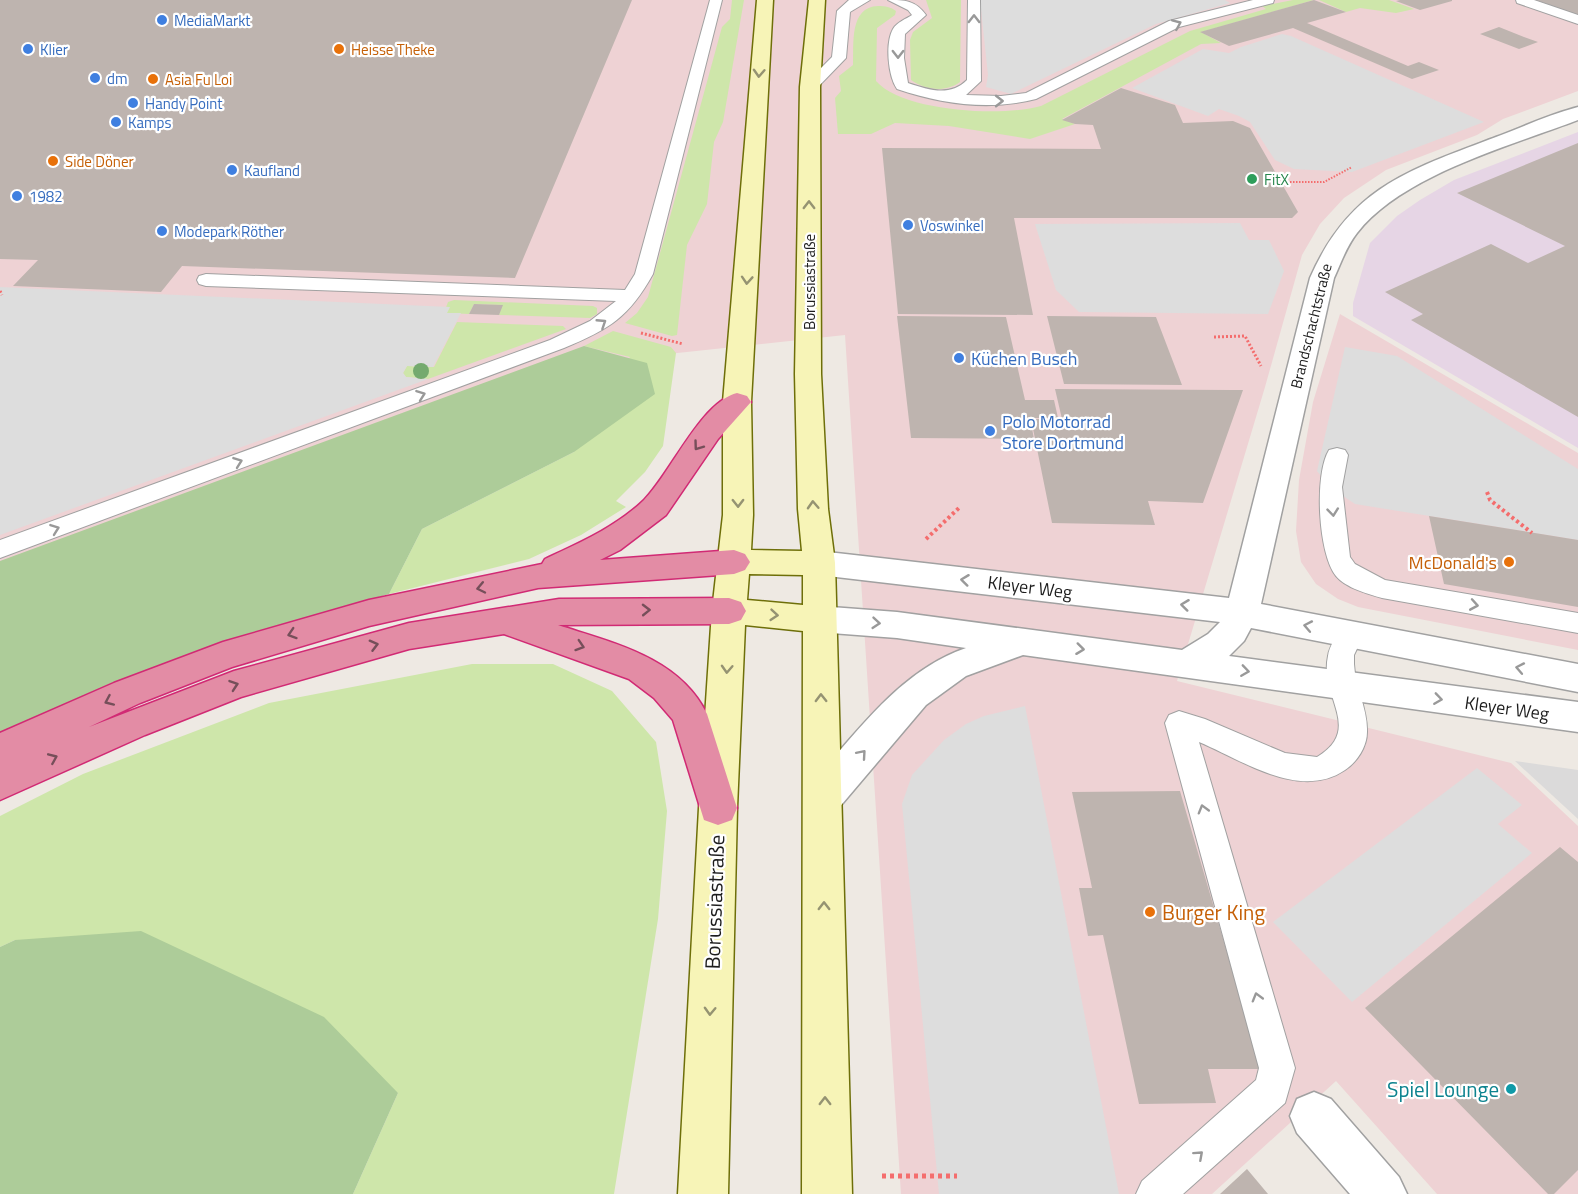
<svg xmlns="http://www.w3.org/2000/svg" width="1578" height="1194" font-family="'Titillium Web',sans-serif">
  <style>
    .residential { fill: #dbdada }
    .commercial { fill: #eed2d4 }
    .industrial { fill: #e6d5e5 }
    .grass { fill: #cee6aa }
    .forest { fill: #adcc99 }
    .parking { fill: #ddd }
    .building { fill: #beb4af }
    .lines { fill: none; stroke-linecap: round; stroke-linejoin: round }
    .lane-casing { stroke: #a1a1a1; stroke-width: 2 }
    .street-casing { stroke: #a1a1a1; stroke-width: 3 }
    .secondary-casing { stroke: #6e6f09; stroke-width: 3 }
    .highway-casing { stroke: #d12a74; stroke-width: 3 }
    .path-far3 { stroke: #f46d6d; stroke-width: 2; stroke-dasharray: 1.5 1.5; stroke-linecap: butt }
    .path-far2 { stroke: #f46d6d; stroke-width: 3; stroke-dasharray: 2 2; stroke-linecap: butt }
    .path-far1 { stroke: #f46d6d; stroke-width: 4; stroke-dasharray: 3 3; stroke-linecap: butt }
    .path { stroke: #f46d6d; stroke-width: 5; stroke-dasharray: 4 4; stroke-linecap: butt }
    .lane { fill: #fff; fill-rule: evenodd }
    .street { fill: #fff; fill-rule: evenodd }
    .secondary { fill: #f7f4b7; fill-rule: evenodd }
    .highway { fill: #e38ca5; fill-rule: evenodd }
    .tree { fill: #74aa6e }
    .oneway { stroke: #999 }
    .oneway2 { stroke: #959372 }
    .oneway3 { stroke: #764f5a }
    .shop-dot { fill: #3f7fe0; stroke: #fff; stroke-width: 2 }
    .food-dot { fill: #e8710a; stroke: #fff; stroke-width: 2 }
    .leisure-dot { fill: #2e9e5b; stroke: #fff; stroke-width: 2 }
    .culture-dot { fill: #0f9aa8; stroke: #fff; stroke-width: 2 }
    .labels { text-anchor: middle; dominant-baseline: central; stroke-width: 4.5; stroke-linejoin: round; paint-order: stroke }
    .far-shop-label { font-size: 15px; fill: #366cbe; stroke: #fff; text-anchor: start }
    .far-food-label { font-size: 15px; fill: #c56008; stroke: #fff; text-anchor: start }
    .far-leisure-label { font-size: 15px; fill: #27864d; stroke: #fff; text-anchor: start }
    .far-street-label { font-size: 15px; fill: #1d1d1d; stroke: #fff }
    .shop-label { font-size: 18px; fill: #366cbe; stroke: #fff; text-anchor: start }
    .food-label { font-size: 18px; fill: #c56008; stroke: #fff; text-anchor: end }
    .street-label { font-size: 18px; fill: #1d1d1d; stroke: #fff }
    .near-street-label { font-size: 21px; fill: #1d1d1d; stroke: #fff }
    .near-food-label { font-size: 21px; fill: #c56008; stroke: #fff; text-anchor: start }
    .near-culture-label { font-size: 21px; fill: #0d838f; stroke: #fff; text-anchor: end }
  </style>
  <rect width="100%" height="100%" fill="#eee9e3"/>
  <path class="residential" d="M1515 761 1578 770V819Z"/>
  <path class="commercial" d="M0 0H1578V91L1503 119 1477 135 1386 170 1344 198 1320 224 1302 255 1265 387 1177 681 1511 763 1578 826V1194H1437L1336 1081 1212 1194H901L845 335 668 354 0 593Z
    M1340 314 1578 453V650L1358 607 1338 599 1316 584 1301 562 1296 531 1299 480 1313 402Z"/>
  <path class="industrial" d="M1578 132V448L1353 316V303L1370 243 1397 216 1420 200 1454 180Z"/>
  <path class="grass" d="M732 0H744L723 122 714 142 707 204 687 245 677 335 672 336 625 323 637 313 648 297 722 27 730 19Z
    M926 0H961L960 82C945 93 925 90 911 80L910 40 913 32 932 18Z
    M1293 0H1314L1201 32 1221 43 1201 44 1062 119 1075 124 1030 139 949 126 895 123 871 134H838L835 98 841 91 839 76 853 65C854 44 849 7 878 6 885 6 891 7 896 11L895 15 877 28 876 81C903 112 1003 117 1041 106L1190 31 1266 9 1262 6Z
    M1319 0H1389L1414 9 1396 13 1360 8 1346 12Z
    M454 300 593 306 597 308V314L590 318 499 315 502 305 474 304 469 314 447 313 445 310 448 302Z
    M457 322 563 326 566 329 428 379 406 377 403 373 407 366 434 367Z
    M613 331 671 347 676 353 663 446 645 472 616 501 626 507 581 535 529 559 389 594 422 529 574 452 630 357 584 346Z
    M472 664H553L612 691 656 742 667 811 658 919 614 1194H353L398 1093 15 940 0 947V816L83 774 269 703Z"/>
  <path class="forest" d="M584 346 647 363 655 394 574 452 422 529 389 594 197 651 30 720 0 735V561Z
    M141 931 324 1017 398 1093 353 1194H0V947L15 940Z"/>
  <path class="parking" d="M980 0H1225L1230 3 1156 24 1011 94 986 87 988 75Z
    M1282 34 1291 36 1484 122 1352 172 1294 169 1275 160 1250 122 1239 116 1219 109 1208 116 1132 88 1203 49 1229 53 1241 47Z
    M1240 223 1249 240H1269L1284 271 1268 314 1079 312 1056 290 1035 224Z
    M0 287 450 307 447 313H461L433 367 407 366 403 373 406 377 428 379 0 535Z
    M1345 347 1397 356 1578 469V540L1355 504 1330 487 1317 471Z
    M1025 706 1119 1194H939L902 804 912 775 944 740 966 724 984 716Z
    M1477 768 1522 805 1498 824 1532 853 1352 1002 1273 922Z"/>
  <path class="building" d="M0 0H632L515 278 182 266 161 292 13 286 38 260 0 259Z
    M1314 0 1346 12 1307 23 1408 66 1419 62 1439 70 1412 79 1293 28 1229 46 1200 32Z
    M1400 0H1452V1L1420 10 1396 1Z
    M1536 0H1578V15Z
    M1499 27 1524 37 1538 42 1519 49 1480 34Z
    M1121 88 1175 105 1183 123 1233 121 1250 128 1298 212 1292 218H1014L1033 315 898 314 882 148 1101 149 1093 125 1075 124 1062 120Z
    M1578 143V417L1411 320 1423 314 1385 292 1491 244 1528 263 1565 246 1457 193Z
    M474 304 503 305 499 315 469 314Z
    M897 316 1006 317 1025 400H1054L1058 418H1030L1034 439 911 438Z
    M1047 316 1156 317 1182 385 1064 384Z
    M1055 389 1231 390H1243L1203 503 1148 501 1155 525 1052 523 1031 419H1062Z
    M1429 516 1578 540V607L1444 584Z
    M1180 791 1261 1069H1208L1216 1103 1139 1104 1103 935 1088 936 1079 888H1092L1072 792Z
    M1560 847 1578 862V1170L1554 1194H1548L1365 1008Z
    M1247 1169 1268 1194H1220Z"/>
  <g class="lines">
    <g class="lane-casing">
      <path id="lane" d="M710 0H722L653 274C629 317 610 329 564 348L0 558V540L550 340 590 321 616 301 206 286 199 284 197 280 199 276 206 274 625 290 635 274Z
        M849 0H870L850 12 846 58 815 90H805L803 87 805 84 832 57 837 11Z
        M888 0C905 0 915 0 926 15L905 34 904 58 908 83C929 90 950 97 967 80L968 0H980L981 81 966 95 1001 96 1026 93 1169 21 1253 0H1274L1273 3 1179 27 1036 99C990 111 941 104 897 89 888 76 885 43 893 29 897 22 906 19 912 15L908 10Z
        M1516 0H1534L1578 15V24L1517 3Z
        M1337 448 1345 450 1348 455 1342 487 1350 557 1355 564 1385 580 1578 613V633L1382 598C1368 594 1346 588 1336 576 1318 554 1314 474 1329 450Z
        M1351 624 1360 627 1364 634 1354 655V664C1355 687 1368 709 1367 732 1367 747 1357 762 1345 770 1300 801 1242 760 1199 742L1295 1068 1285 1103 1183 1194H1136L1142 1181 1256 1080 1259 1068 1165 723 1169 715 1179 711 1205 719 1285 753 1317 757C1364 729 1319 697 1328 656 1329 646 1337 636 1342 627Z"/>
    </g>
    <g class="street-casing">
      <path id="street" d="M1578 107V120C1510 146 1402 175 1357 233 1346 247 1341 263 1334 278L1261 604 1578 664V692L1251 628 1244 641 1229 656 1578 702V732L1023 655 966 676 926 705 837 810 823 815 809 810 804 798 809 786C856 734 899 671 966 648L897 638 818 632 806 628 801 619 806 610 818 606 897 612 1182 650 1208 634 1220 622 819 575 808 571 803 563 808 555 819 551 1229 598 1310 278C1350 187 1409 170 1496 137 1523 127 1550 114 1578 107Z
        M1314 1092 1331 1099 1399 1177 1407 1194H1350L1297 1133 1290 1116 1297 1099Z"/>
    </g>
    <g class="secondary-casing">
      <path id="secondary" d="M757 0H773L751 402 753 515 751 550 802 551 798 509 795 374 800 87 809 0H825L820 87 821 374 828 509 835 563 852 1194H802L803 631 745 625 737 808 728 1194H678L699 808 712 611 723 515V402ZM749 574 803 575V605L747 600Z"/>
    </g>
    <g class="highway-casing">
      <path id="highway" d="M737 393 747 396 751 402 718 439 666 515 620 550 600 560 734 550 745 554 750 562 745 570 734 574 538 588 369 626 232 667 140 703 89 727 234 671 409 623 559 599 729 598 741 602 746 611 741 620 729 624 558 625C613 643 679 657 707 714L737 808 732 820 718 825 704 820 673 720 654 698 629 679 504 634 409 649 241 697 145 735 0 800V733L114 683 223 642 369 600 542 564 545 559C579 543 616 527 644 500 671 473 700 403 737 393Z"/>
    </g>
    <path class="path-far3" d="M1281 182H1324L1352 167"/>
    <path class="path-far2" d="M0 291 2 295
      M641 333 683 344
      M1214 337 1245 336 1261 366"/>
    <path class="path-far1" d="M1487 492 1490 500 1532 533
      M926 539 960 507"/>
    <path class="path" d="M882 1176H957"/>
    <use href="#lane" class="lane"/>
    <use href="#street" class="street"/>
    <use href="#secondary" class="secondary"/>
    <use href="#highway" class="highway"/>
  </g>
  <circle class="tree" cx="421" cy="371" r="8"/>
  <defs><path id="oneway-chevron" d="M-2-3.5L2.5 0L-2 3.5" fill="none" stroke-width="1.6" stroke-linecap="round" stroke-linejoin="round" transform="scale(1.5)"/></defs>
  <g class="oneway">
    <use href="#oneway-chevron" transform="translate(974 19) rotate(-90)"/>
    <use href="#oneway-chevron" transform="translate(1177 24) rotate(-23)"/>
    <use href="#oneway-chevron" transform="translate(898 54) rotate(90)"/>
    <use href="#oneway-chevron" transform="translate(999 101)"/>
    <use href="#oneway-chevron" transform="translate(602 323) rotate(-33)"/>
    <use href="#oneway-chevron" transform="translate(421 395) rotate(-20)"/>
    <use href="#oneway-chevron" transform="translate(238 462) rotate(-20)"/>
    <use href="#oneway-chevron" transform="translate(1333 512) rotate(84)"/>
    <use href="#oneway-chevron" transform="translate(55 529) rotate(-20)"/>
    <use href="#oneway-chevron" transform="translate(965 580) rotate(-173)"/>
    <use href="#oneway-chevron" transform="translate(1185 605) rotate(-173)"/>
    <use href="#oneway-chevron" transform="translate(1474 605) rotate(10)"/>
    <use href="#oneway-chevron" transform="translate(876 623) rotate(5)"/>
    <use href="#oneway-chevron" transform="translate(1308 626) rotate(-169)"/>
    <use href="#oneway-chevron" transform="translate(1080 649) rotate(7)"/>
    <use href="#oneway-chevron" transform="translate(1520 668) rotate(-169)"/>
    <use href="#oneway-chevron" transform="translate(1245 671) rotate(8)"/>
    <use href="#oneway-chevron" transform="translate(1438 699) rotate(8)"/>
    <use href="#oneway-chevron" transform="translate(862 754) rotate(-49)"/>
    <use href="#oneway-chevron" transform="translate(1203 809) rotate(-106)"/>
    <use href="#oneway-chevron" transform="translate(1257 997) rotate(-106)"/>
    <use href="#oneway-chevron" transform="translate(1199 1155) rotate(-42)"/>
  </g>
  <g class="oneway2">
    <use href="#oneway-chevron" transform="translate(759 73) rotate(93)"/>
    <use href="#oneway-chevron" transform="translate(809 205) rotate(-90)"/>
    <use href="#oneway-chevron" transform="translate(747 280) rotate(94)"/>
    <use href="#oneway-chevron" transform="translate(738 503) rotate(89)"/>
    <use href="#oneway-chevron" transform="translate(813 505) rotate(-93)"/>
    <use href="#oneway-chevron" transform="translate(774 615) rotate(5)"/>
    <use href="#oneway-chevron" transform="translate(727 669) rotate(93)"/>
    <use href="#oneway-chevron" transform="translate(821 698) rotate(-91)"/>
    <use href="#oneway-chevron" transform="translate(824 906) rotate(-90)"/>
    <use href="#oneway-chevron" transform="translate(710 1011) rotate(92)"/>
    <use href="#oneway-chevron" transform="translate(825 1101) rotate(-90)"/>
  </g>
  <g class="oneway3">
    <use href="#oneway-chevron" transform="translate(698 446) rotate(126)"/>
    <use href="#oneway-chevron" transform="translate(481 588) rotate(168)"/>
    <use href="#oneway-chevron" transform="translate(646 610) rotate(-1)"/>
    <use href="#oneway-chevron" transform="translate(292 634) rotate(162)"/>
    <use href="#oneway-chevron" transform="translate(374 645) rotate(-15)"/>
    <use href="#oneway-chevron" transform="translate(580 646) rotate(18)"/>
    <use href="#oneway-chevron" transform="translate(234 685) rotate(-19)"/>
    <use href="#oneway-chevron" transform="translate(109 701) rotate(156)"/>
    <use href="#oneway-chevron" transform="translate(53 758) rotate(-23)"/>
  </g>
  <g class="shop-dot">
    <circle cx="162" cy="20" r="6"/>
    <circle cx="28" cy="49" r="6"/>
    <circle cx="95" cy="78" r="6"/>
    <circle cx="133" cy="103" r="6"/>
    <circle cx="116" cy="122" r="6"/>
    <circle cx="232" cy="170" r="6"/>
    <circle cx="17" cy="196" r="6"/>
    <circle cx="908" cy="225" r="6"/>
    <circle cx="162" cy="231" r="6"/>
    <circle cx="959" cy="358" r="6"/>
    <circle cx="990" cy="431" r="6"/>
  </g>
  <g class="food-dot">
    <circle cx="339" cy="49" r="6"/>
    <circle cx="153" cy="79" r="6"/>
    <circle cx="53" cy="161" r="6"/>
    <circle cx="1509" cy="562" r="6"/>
    <circle cx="1150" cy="912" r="6"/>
  </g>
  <circle class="leisure-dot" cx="1252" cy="179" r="6"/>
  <circle class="culture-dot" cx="1511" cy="1089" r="6"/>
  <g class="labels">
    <g class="far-shop-label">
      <text x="174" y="20">MediaMarkt</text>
      <text x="40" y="49">Klier</text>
      <text x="107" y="78">dm</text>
      <text x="145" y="103">Handy Point</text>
      <text x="128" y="122">Kamps</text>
      <text x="244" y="170">Kaufland</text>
      <text x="29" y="196">1982</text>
      <text x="920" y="225">Voswinkel</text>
      <text x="174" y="231">Modepark Röther</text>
    </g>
    <g class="far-food-label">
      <text x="351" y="49">Heisse Theke</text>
      <text x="165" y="79">Asia Fu Loi</text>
      <text x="65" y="161">Side Döner</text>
    </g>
    <g class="far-leisure-label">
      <text x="1264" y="179">FitX</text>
    </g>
    <g class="far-street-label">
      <text transform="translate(809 282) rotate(-90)">Borussiastraße</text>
      <text transform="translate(1311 326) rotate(-76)">Brandschachtstraße</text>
    </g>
    <g class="shop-label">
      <text x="971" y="358">Küchen Busch</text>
      <text x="1002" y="421">Polo Motorrad<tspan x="1002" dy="21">Store Dortmund</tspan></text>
    </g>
    <g class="food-label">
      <text x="1497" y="562">McDonald's</text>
    </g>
    <g class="street-label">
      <text transform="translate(1030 587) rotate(7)">Kleyer Weg</text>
      <text transform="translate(1507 708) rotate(8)">Kleyer Weg</text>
    </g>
    <g class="near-street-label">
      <text transform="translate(714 902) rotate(-88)">Borussiastraße</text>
    </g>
    <g class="near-food-label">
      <text x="1162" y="912">Burger King</text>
    </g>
    <g class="near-culture-label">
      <text x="1499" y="1089">Spiel Lounge</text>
    </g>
  </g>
</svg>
